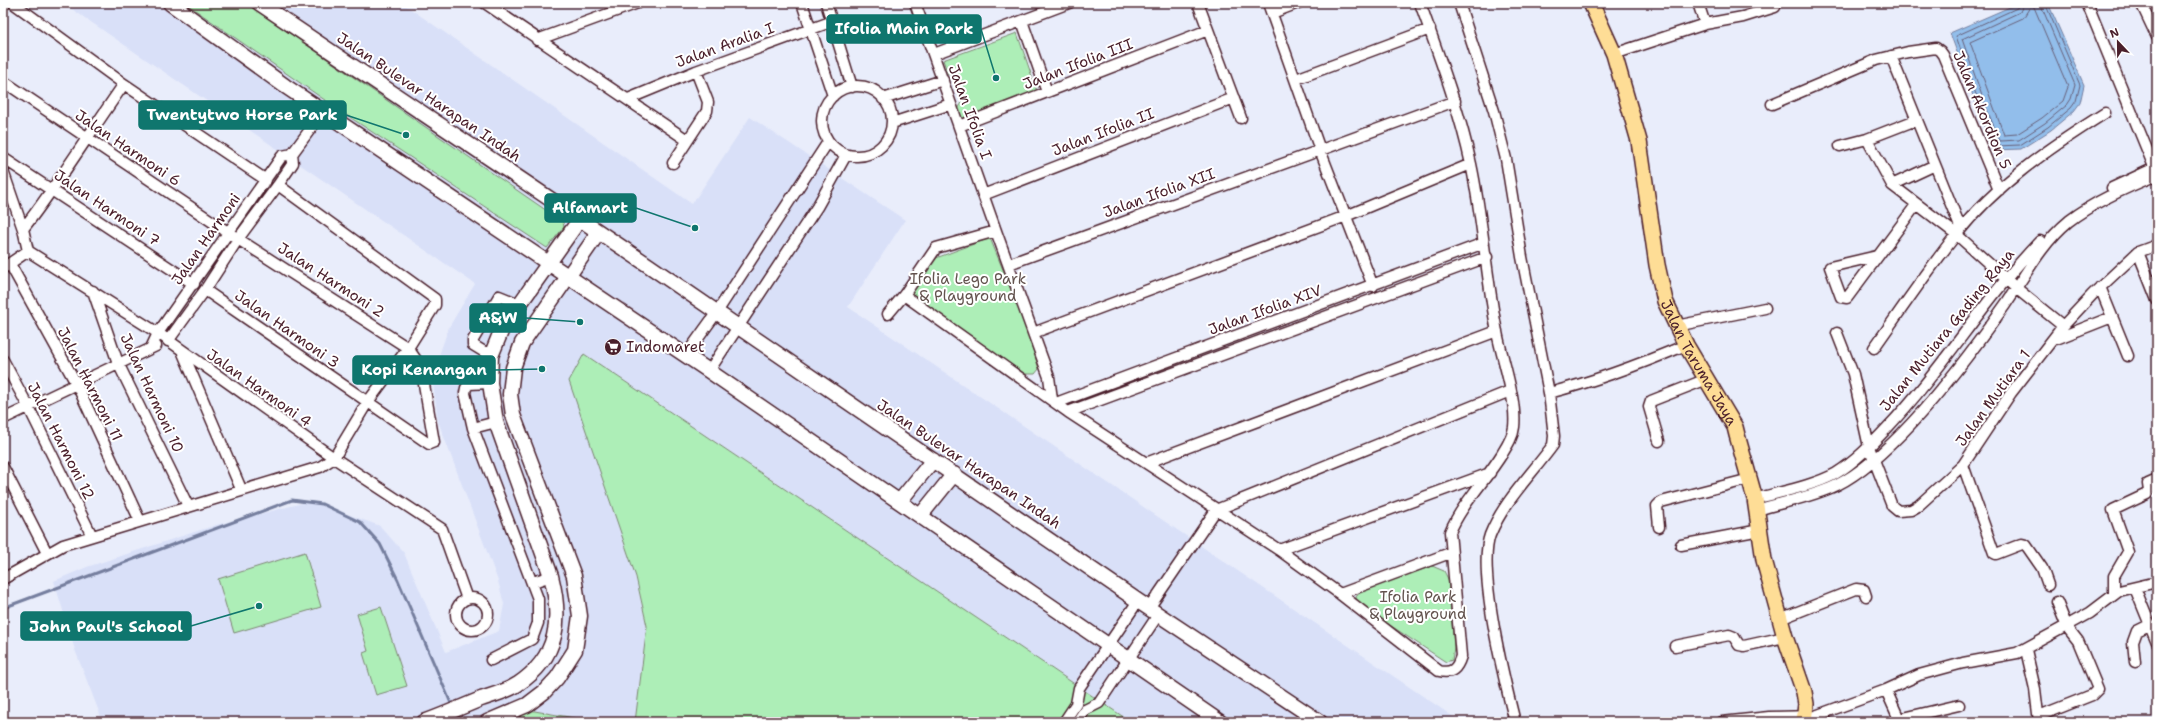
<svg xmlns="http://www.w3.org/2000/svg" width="2160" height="725" font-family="'Shantell Sans',sans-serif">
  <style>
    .built { fill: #d9e0f8 }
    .green { fill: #adeeb7; stroke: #7c8671 }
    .water { fill: #92beeb; stroke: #757e9e }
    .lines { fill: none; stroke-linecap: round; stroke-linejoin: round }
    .shore { stroke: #675f78; stroke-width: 1 }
    .stream { stroke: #757e9e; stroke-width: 3 }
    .street-casing { stroke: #4a1f2b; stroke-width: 13 }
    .secondary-casing { stroke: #4a1f2b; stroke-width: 17 }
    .primary-casing { stroke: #4a1f2b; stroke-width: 18 }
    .street { stroke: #fff; stroke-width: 10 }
    .secondary { stroke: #fff; stroke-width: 14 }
    .primary { stroke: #fedd96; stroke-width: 15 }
    .labels { text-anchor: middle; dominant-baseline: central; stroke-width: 4; stroke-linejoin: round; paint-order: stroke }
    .street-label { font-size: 15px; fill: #4a1f2b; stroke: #fff }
    .park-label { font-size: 15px; fill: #63534e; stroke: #fff }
    .poi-label { font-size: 15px; fill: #4a1f2b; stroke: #fff; text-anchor: start }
    .leader { fill: none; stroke: #0f766e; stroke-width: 1.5 }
    .callout-dot { fill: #0f766e; stroke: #fff; stroke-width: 1.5 }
    .callout { fill: #0f766e; stroke: #0f766e; stroke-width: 1.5 }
    .callout-label { font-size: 16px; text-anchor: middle; font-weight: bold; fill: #fff }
  </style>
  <rect width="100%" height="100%" fill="#e9edfb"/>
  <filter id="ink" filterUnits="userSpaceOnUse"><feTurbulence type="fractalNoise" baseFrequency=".025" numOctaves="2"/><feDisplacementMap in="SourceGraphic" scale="8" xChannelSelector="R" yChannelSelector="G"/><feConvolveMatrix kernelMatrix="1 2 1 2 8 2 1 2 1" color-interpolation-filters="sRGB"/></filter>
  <g filter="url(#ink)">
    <path class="built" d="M63 3H402L692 204 750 117 905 220 848 307 1461 722H1131L584 354 647 626 635 722 585 721 529 710 505 722H103L75 650 54 581 87 567 216 525 311 501 380 526 404 553 446 652 499 631 504 604 498 581 438 421 432 375 449 327 475 284Z"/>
    <path class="green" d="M185 3H246L563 222 564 227 547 248 342 112Z
      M1017 33 1038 94 963 123 958 109C967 96 966 88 957 75L948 74 943 60Z
      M990 238 1024 321 1039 369 1035 374H1024L910 293 936 258Z
      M584 354 1131 722H635L647 626 636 577 569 381Z
      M305 552 321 607 234 633 218 579Z
      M1432 566 1444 571 1448 579 1454 647 1452 660 1446 662 1373 614 1357 603 1356 597 1360 592Z
      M381 607 407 686 376 695 363 653 368 651 357 614Z
      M529 710 597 722H505Z"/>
    <path class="water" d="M2019 3H2048L2084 85 2080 103 2074 111 2051 130 2021 149 1993 150 1950 33Z"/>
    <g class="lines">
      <path class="shore" d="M2019 3 2017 8 1956 36 1982 112 1997 146 2020 145 2048 127 2071 108 2076 101 2080 85 2045 3
        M2024 3 2020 12 1962 39 1987 110 2000 141 2019 140 2045 123 2067 105 2071 99 2075 85 2040 3
        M2031 6 2034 7 2068 87 2063 101 2042 118 2017 134 2004 135 1970 42 2023 18Z"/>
      <path class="stream" d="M3 608 292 500 322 504 360 522 380 544 398 580 453 708
        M456 714 459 722"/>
      <g class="street-casing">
        <path id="street" d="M13 3 124 84 266 180
          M485 3 687 140
          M802 3 833 96
          M826 3 852 87
          M915 3 996 231
          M1198 3 1241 118
          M1268 3 1320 150 1373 286
          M1459 3 1494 111 1506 159 1522 257 1549 393 1554 436 1553 445C1532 474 1503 502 1490 535 1477 570 1505 683 1515 722
          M1698 3 1705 24
          M2087 3 2157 174
          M2141 3 2157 37
          M1272 13 1298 3
          M1022 21 1047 92
          M537 40 638 3
          M934 54 1069 3
          M1614 54 1705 24 1743 17 1775 7
          M1891 56 1961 229
          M1296 79 1430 29
          M3 81 238 239 408 348 421 367 434 442 429 444 205 290
          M822 121a35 35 0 1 1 70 0a35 35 0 1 1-70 0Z
          M628 99 696 71 833 21
          M883 99 943 80
          M1772 104 1876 60 1908 52 1936 48 1940 51 1943 55 1999 190
          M892 123 951 104
          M959 126 1208 30
          M1867 139 1892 185 1956 234 2016 288 2063 326
          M1840 146 1867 139 1916 120
          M3 158 194 284
          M673 163 707 111 708 102 696 71
          M3 171 23 229 28 251
          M1892 185 1935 165
          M2112 188 2157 167
          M983 195 1234 98
          M23 229C59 183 90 132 124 84
          M28 251 158 333 334 458 442 529 467 599
          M2138 252 2157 300
          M1877 256 1830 267 1841 297 1847 298 1916 205
          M10 264 77 385 140 521
          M1009 264 1455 101
          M3 268 28 251
          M2100 287 2128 356
          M93 291 118 363 188 506
          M904 295 1068 412 1279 550 1340 594 1439 671C1452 674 1457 669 1461 656L1450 532C1461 505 1486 480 1502 454 1507 446 1513 437 1514 427 1517 400 1502 359 1497 332 1486 276 1483 220 1471 164 1459 109 1439 56 1420 3
          M888 314 904 295 936 248 996 231 1049 377 1052 399
          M1676 326 1765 308
          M1033 333 1346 216 1471 164
          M1837 333 1853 374 1869 447 1892 506 1898 511 1911 510 1918 506 1963 465 2011 393 2063 326 2093 294 2138 252 2157 245
          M2056 339 2112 317
          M168 341 205 290 238 239 278 185 293 163 292 154 323 112
          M151 348 158 333 282 156 292 154
          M1874 348C1901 310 1927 271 1956 235 1996 184 2051 147 2105 113
          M183 353 241 489
          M686 355 717 312 828 142
          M491 356 473 345V340L499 296 519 304
          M3 360 29 408 92 536
          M709 371 817 207 846 155
          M490 383 469 384 466 388 465 393 473 428 538 599V623L532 639 491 660
          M1549 393C1596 381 1641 364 1686 345
          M1056 403 1484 243
          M1068 412 1487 257
          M3 419 156 346
          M473 428 496 422
          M1659 441 1649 407 1651 401 1707 379
          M1146 463 1497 331
          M1963 465 1994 553 1996 554 2022 544 2026 545 2042 568 2048 585
          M3 467 47 553
          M1755 499C1780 492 1813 486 1835 474 1855 462 1872 444 1887 428 1943 369 1984 299 2040 241
          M1757 510C1783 502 1813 497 1837 485 1896 455 1967 359 2005 305 2025 276 2041 244 2069 221 2095 201 2127 187 2157 175
          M1659 527 1657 506 1661 502 1750 479
          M1681 545 1760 530
          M1279 550 1490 473
          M3 579 63 545 320 467 334 458 367 403 408 348 435 305V299L278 185
          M533 582 551 576
          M2135 588 2157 642
          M1340 594 1450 553
          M2114 594V576L2128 552 2113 510 2147 494 2149 491 2148 484 2157 480
          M456 614a16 16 0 1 1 32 0a16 16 0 1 1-32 0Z
          M1149 608 1216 510 1510 391
          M1780 619 1856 589 1864 590 1866 596
          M1675 646 1729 635 1734 637 1739 645 1744 646 1785 637
          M2026 650 2035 689 2039 722
          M2135 662 2133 642 2137 631 2149 625
          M1886 690 1899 719 1959 705
          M2039 716 2092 695 2098 689 2078 641 2067 627 2057 602
          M1810 719 1827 722
          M1064 722 1076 704 1079 688 1138 601
          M1077 722 1085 710 1099 703 1158 615
          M1722 722 1769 717 1815 716 1886 690 1919 675 1963 663 2017 653 2090 613 2119 591 2157 582"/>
      </g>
      <g class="secondary-casing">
        <path id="secondary" d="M170 3 285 86 709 371 1220 722
          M259 3 648 265 1138 601 1320 722
          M900 501 933 460
          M921 515 954 474
          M424 722C443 715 462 707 481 699 493 695 508 691 518 684 559 657 562 619 551 576L496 422 490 383 491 356 502 329 580 219
          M487 722 527 705 544 692 557 678 575 650 580 616 574 576 513 415 510 394 513 368 522 343 599 232"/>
      </g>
      <g class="primary-casing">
        <g id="primary">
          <path id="s1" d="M1591 3 1614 54 1639 141 1657 265 1665 301 1686 345 1735 427 1737 435 1755 499 1764 560 1785 637 1804 692 1806 704 1804 722"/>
        </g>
      </g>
      <use href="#street" class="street"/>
      <use href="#secondary" class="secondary"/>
      <use href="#primary" class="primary"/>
    </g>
  </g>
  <defs>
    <g id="supermarket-disc" transform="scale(0.9)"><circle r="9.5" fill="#4a1f2b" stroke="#fff"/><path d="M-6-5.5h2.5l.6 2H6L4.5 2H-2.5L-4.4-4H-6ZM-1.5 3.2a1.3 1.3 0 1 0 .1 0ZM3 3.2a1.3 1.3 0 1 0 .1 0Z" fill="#fff"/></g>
  </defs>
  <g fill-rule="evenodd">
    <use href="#supermarket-disc" x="613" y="347"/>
  </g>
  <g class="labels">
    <g class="street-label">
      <text transform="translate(725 45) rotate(-20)">Jalan Aralia I</text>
      <text transform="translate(1078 64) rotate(-21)">Jalan Ifolia III</text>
      <text transform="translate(429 97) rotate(34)">Jalan Bulevar Harapan Indah</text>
      <text transform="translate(1982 110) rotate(67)">Jalan Akordion 5</text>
      <text transform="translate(970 112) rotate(70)">Jalan Ifolia I</text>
      <text transform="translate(1103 132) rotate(-21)">Jalan Ifolia II</text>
      <text transform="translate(128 148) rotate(34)">Jalan Harmoni 6</text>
      <text transform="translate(1159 193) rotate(-20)">Jalan Ifolia XII</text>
      <text transform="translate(107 208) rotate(34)">Jalan Harmoni 7</text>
      <text transform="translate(206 239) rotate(-55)">Jalan Harmoni</text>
      <text transform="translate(331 280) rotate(33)">Jalan Harmoni 2</text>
      <text transform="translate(1265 310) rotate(-20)">Jalan Ifolia XIV</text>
      <text transform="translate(287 329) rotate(35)">Jalan Harmoni 3</text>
      <text transform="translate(1947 330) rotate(-51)">Jalan Mutiara Gading Raya</text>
      <text stroke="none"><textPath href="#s1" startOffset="379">Jalan Taruma Jaya</textPath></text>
      <text transform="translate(90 384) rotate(63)">Jalan Harmoni 11</text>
      <text transform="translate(259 388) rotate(35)">Jalan Harmoni 4</text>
      <text transform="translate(152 393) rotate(65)">Jalan Harmoni 10</text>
      <text transform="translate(1993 398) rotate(-54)">Jalan Mutiara 1</text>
      <text transform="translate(61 441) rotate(63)">Jalan Harmoni 12</text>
      <text transform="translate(969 464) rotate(34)">Jalan Bulevar Harapan Indah</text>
    </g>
    <g class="park-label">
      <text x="968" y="279">Ifolia Lego Park<tspan x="968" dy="17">&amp; Playground</tspan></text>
      <text x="1418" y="597">Ifolia Park<tspan x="1418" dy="17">&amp; Playground</tspan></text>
    </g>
    <g class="poi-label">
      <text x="626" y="347">Indomaret</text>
    </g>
  </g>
  <path class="leader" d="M996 78L981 29M406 135L346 115M695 228L636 208M580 322L526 318M542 369L495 370M259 606L191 626"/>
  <g class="callout-dot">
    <circle cx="996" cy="78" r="4"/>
    <circle cx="406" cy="135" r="4"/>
    <circle cx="695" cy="228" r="4"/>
    <circle cx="580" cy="322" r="4"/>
    <circle cx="542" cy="369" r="4"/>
    <circle cx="259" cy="606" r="4"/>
  </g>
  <g class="callout">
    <rect x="827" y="15" width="154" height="28" rx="4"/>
    <rect x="139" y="101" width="207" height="28" rx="4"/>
    <rect x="545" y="194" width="91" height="28" rx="4"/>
    <rect x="470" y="304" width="56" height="28" rx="4"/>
    <rect x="353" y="356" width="142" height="28" rx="4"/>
    <rect x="21" y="612" width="170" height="28" rx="4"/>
  </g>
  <g class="callout-label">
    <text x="904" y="34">Ifolia Main Park</text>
    <text x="242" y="120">Twentytwo Horse Park</text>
    <text x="590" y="213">Alfamart</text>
    <text x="498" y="323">A&amp;W</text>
    <text x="424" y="375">Kopi Kenangan</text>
    <text x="106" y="632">John Paul's School</text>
  </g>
  <rect width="2160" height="725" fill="none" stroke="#fff" stroke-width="16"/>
  <rect x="8" y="8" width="2144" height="709" fill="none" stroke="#4a1f2b" stroke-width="1.5" filter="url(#ink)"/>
  <g transform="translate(2118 42) rotate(338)" stroke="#ffffff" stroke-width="3" paint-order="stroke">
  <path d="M0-3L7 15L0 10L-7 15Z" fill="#4a1f2b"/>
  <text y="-6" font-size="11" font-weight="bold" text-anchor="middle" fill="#4a1f2b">N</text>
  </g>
</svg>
